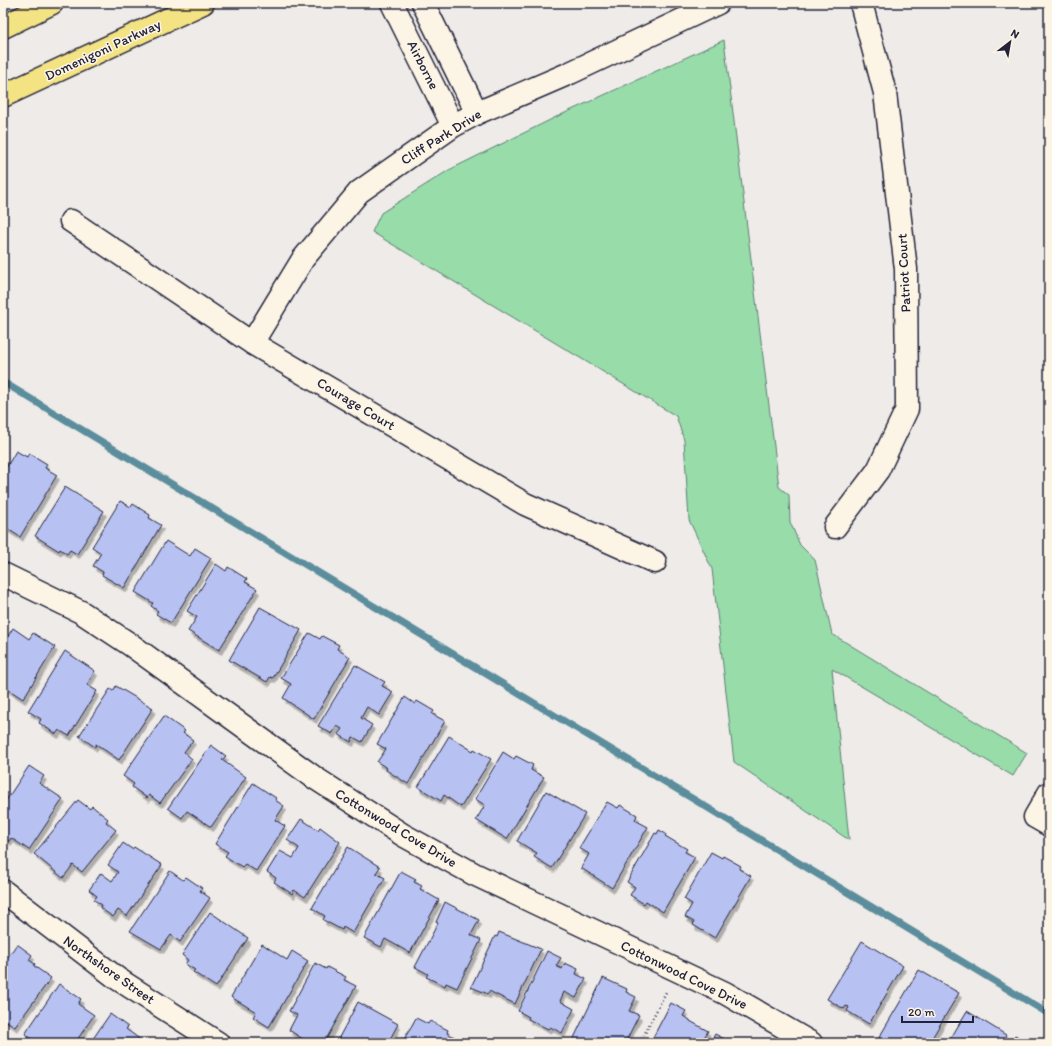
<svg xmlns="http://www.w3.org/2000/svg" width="1052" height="1046" font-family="Itim,sans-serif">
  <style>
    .green { fill: #97dca9; stroke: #5c7f72 }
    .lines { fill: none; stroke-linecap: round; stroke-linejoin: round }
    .stream { stroke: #5c8d9c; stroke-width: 7 }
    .building { fill: #b7c2f3; stroke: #22223b; filter: url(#shadow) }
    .street-casing { stroke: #22223b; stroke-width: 25 }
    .primary-casing { stroke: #22223b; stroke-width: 25 }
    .path { stroke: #22223b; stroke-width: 2.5; stroke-dasharray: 1 3; stroke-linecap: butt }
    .street { stroke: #fcf5e5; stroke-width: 22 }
    .primary { stroke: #f4e382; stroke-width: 22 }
    .labels { text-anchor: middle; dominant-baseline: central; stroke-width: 3; stroke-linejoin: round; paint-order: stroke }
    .street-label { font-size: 14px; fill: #22223b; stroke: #fcf5e5 }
  </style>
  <defs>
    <filter id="shadow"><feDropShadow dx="2.5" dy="4.5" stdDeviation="0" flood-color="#0004"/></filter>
  </defs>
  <rect width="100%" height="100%" fill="#eeebe8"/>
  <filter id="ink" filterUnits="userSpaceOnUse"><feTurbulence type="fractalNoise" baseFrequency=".025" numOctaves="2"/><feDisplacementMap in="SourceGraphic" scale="8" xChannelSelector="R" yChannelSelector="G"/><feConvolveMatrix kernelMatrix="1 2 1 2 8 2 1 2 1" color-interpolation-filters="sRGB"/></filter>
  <g filter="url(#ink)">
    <path class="green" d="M724 40 779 487 789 495 790 522 800 545 815 560 832 634 1027 753 1013 776 832 669 849 840 734 762 712 569 689 520 684 440 676 416 372 232 381 213 449 170 554 118Z"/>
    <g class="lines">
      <path class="stream" d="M3 382 1049 1014"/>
    </g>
    <path class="building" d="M16 451 27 457 29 453 47 464 45 468 57 475 20 537 3 526V473Z
      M65 487 104 511 77 554 70 550 67 554 60 549 59 551 35 536Z
      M120 501 131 507 133 504 150 515 149 518 161 525 124 588 102 575 103 572 93 566 101 553 92 547Z
      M166 541 190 556 195 548 211 558 171 623 156 614 158 611 151 606 153 603 135 592Z
      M216 564 226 571 228 567 247 579 245 582 257 589 219 650 188 631 197 617 187 611Z
      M260 607 301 630 273 678 270 677 267 682 229 660Z
      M13 628 29 639 33 633 55 647 23 699 3 686V644Z
      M309 633 320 639 322 636 339 645 337 649 350 657 314 719 283 698 291 684 281 678Z
      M65 651 95 671 87 685 97 691 69 736 59 730 56 734 39 723 41 719 28 711Z
      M355 665 385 682 382 686 393 692 379 715 367 707 361 718 372 725 362 742 353 737 351 742 338 734 342 729 337 726 332 734 318 726Z
      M116 686 153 708 119 760 96 744 95 747 79 736 110 689 113 691Z
      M405 697 415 704 417 701 434 711 432 714 445 721 408 784 386 770 387 768 377 762 386 749 377 744Z
      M164 716 185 731 183 733 193 740 184 752 192 759 160 803 149 795 147 798 132 787 134 784 123 776Z
      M449 736 473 751 474 749 491 759 461 807 444 795 441 801 418 787Z
      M211 745 226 756 222 760 246 777 211 827 187 811 182 818 168 808Z
      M503 752 514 759 516 756 533 765 531 770 544 777 507 839 476 820 485 805 475 799Z
      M29 766 44 776 39 783 63 799 29 850 11 838 9 841 3 837V805Z
      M253 783 276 798 275 800 284 806 275 820 285 826 256 871 245 864 242 867 225 856 228 852 215 844Z
      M546 791 585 814 552 868 534 857 537 853 517 841Z
      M78 800 90 809 92 806 108 819 106 822 116 830 82 872 73 865 63 878 34 854Z
      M607 802 618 808 620 805 637 815 635 820 648 827 612 888 581 868 589 854 579 848Z
      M301 819 318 830 320 827 340 842 305 897 294 890 292 894 274 882 276 878 267 872 280 851 293 858 299 848 287 840Z
      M659 830 666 834 665 836 687 849 685 852 695 857 663 912 646 901 644 904 630 895 635 887 627 882 655 833 657 834Z
      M123 843 132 849 134 847 162 865 127 916 118 910 113 917 100 908 102 905 94 900 97 896 89 890 101 873 112 881 118 872 108 865Z
      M348 847 380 867 376 873 385 878 353 933 343 927 342 930 323 920 325 916 312 908Z
      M711 852 722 858 723 856 741 866 739 869 751 876 715 938 693 925 694 922 685 917 692 904 684 899Z
      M170 871 183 880 186 877 202 888 200 891 210 898 180 942 171 935 161 949 130 931Z
      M401 871 416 879 414 882 422 886 420 889 439 900 410 953 385 939 381 947 364 938Z
      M445 902 479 920 471 935 481 940 457 988 446 983 445 986 426 977 428 974 415 967 438 923 436 922Z
      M210 912 248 938 216 987 193 972 195 970 185 964 188 960 182 955Z
      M499 932 541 949 515 1004 489 991 488 994 471 987 495 936 497 937Z
      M862 941 903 966 869 1024 847 1011 849 1007 846 1006 844 1009 827 999Z
      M17 944 32 955 29 960 35 964 34 966 51 978 15 1027 3 1018V964Z
      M262 944 287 960 292 951 308 961 269 1027 253 1017 256 1012 231 997Z
      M547 951 561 958 556 966 562 969 565 963 578 969 576 974 586 979 576 998 564 992 560 1001 574 1009 562 1033 550 1027 548 1029 528 1019 529 1017 518 1011Z
      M315 963 326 969 327 967 346 977 344 980 356 986 324 1043H309L289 1030 297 1015 289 1011Z
      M919 970 959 993 929 1043H881L877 1041Z
      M603 978 627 989 626 992 636 997 629 1011 639 1015 625 1043H575L572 1042Z
      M59 984 81 999 78 1004 94 1015 75 1043H38L25 1034Z
      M358 1002 398 1024 388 1043H336Z
      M671 1003 686 1011 683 1016 690 1020V1021L708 1031 701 1043H650Z
      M967 1011 1006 1035 1002 1043H948Z
      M110 1014 128 1027 126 1029 145 1043H90Z
      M416 1018 428 1024 430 1021 448 1030 447 1033 458 1039 456 1043H402Z
      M715 1034 732 1043H710Z
      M1015 1035 1028 1043H1011Z"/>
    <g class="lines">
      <g class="street-casing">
        <path id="street" d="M392 3 453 126
          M423 3 477 113
          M71 221 252 343 525 504 655 562
          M252 343 303 259 359 192 453 126 477 113 570 73 718 3
          M835 527 878 470 907 409 906 269 885 93 861 3
          M3 574 81 612 131 645 315 778 403 835 474 874 725 993 811 1043
          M1049 793 1035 817 1049 825
          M3 891 118 979 218 1043"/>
      </g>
      <g class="primary-casing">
        <path id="primary" d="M3 27 52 3
          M3 96 203 3"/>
      </g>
      <path class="path" d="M640 1043 667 990"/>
      <use href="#street" class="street"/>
      <use href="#primary" class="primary"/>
    </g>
  </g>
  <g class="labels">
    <g class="street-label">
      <text transform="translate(103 50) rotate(-25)">Domenigoni Parkway</text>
      <text transform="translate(423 65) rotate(63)">Airborne</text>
      <text transform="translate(441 137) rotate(-32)">Cliff Park Drive</text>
      <text transform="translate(904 273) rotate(-93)">Patriot Court</text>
      <text transform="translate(356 404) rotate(31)">Courage Court</text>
      <text transform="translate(396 828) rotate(31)">Cottonwood Cove Drive</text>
      <text transform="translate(109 970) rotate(35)">Northshore Street</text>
      <text transform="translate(684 975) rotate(26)">Cottonwood Cove Drive</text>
    </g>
  </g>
  <rect width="1052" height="1046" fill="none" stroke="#fcf5e5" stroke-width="16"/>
  <rect x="8" y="8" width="1036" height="1030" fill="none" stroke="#22223b" stroke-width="1.5" filter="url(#ink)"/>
  <g transform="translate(1010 42) rotate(31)" stroke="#fcf5e5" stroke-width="3" paint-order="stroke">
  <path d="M0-3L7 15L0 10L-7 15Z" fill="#22223b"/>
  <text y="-6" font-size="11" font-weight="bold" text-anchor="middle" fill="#22223b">N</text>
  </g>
  <path d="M902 1016v6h71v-6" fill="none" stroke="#22223b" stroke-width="2"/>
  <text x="908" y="1016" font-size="12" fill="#22223b" stroke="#fcf5e5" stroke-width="3" paint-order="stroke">20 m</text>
</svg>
